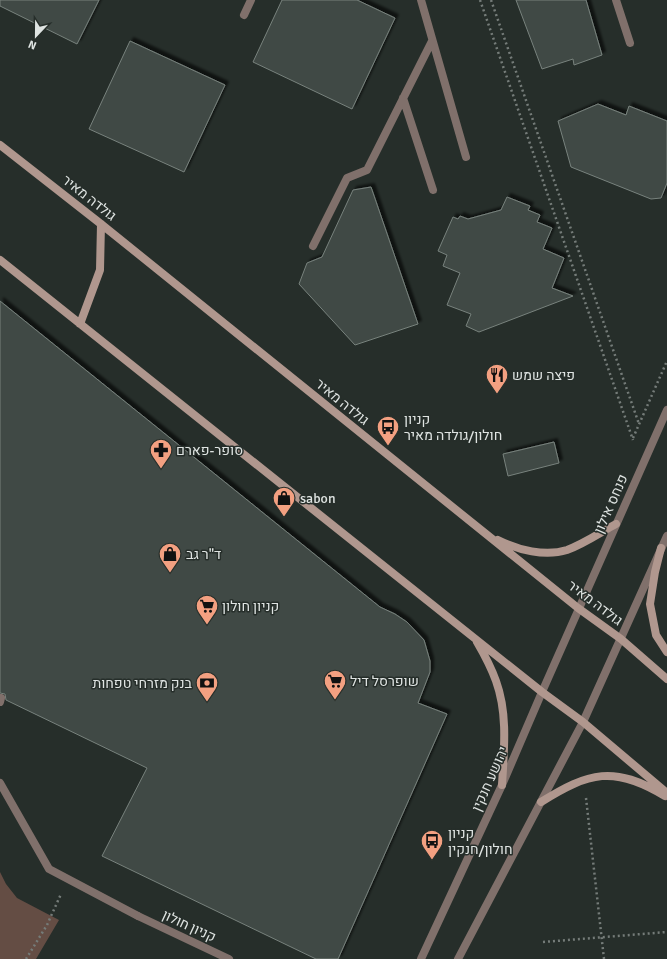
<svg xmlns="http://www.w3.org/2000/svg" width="667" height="959" font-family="Signika,Heebo,sans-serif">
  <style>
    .green { fill: #644d44 }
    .building { fill: #404945; stroke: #78827d; filter: url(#shadow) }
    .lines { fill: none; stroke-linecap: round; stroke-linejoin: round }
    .path { stroke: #757c79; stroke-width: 2.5; stroke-dasharray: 2 3; stroke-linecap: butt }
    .service { stroke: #80706b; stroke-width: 8 }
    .minor { stroke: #80706b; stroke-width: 8 }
    .tertiary { stroke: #80706b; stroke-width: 8 }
    .secondary { stroke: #b0978e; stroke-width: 8 }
    .labels { text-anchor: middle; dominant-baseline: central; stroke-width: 3; stroke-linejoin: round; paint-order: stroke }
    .street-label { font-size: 14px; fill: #dfe4e2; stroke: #262e2a }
    .poi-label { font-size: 14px; fill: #dfe4e2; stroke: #262e2a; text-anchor: start }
  </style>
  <defs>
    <filter id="shadow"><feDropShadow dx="3.5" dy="-3.5" stdDeviation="1" flood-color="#0009"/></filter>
  </defs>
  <rect width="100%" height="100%" fill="#262e2a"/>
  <path class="green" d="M0 872 6 884 17 898 59 920 36 959H0Z"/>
  <path class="building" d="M0 0H99L77 44 0 6Z
    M282 0H357L395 18 352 109 253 62Z
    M516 0H586L602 55 574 65 573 59 542 69Z
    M130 41 225 85 184 172 89 129Z
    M598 104 626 115 629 106 667 121V183L661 198 651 199 571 167 558 121Z
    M371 187 418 324 355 345 299 284 307 263 322 257 353 190Z
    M507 197 530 206 528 210 540 215 537 222 552 228 543 249 564 258 552 288 573 296 479 332 466 326 471 314 447 305 460 273 443 266 447 255 438 251 453 217 458 219 460 216 468 219 501 210Z
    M0 301 380 607 395 614 407 622 424 640 430 661V672L418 703 447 714 338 959H316L102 856 147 768 6 700 5 694 0 693Z
    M554 442 559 463 508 476 503 454Z"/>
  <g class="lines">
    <path class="path" d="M480 0 633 440
      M491 0 639 424
      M633 438 667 361
      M586 798 604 959
      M543 942 667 932
      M26 959 47 925 61 894"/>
    <path class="service" d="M421 0 466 157
      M616 0 630 43
      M244 15 251 0
      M403 98 433 190
      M313 246 347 178 367 170 432 41
      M0 702 1 698
      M0 783 49 869 138 916"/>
    <path class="minor" d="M138 916 229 959
      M421 959 502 785 542 692
      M458 959 583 722"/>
    <path class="tertiary" d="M542 692 667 410
      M583 722 667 536"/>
    <path class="secondary" d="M0 145 101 224 578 608 621 639 667 679
      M0 260 542 692 583 722 667 793
      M80 324 100 270 101 224
      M498 540C518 550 545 557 567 550 584 544 601 532 616 524
      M661 548 655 572 650 604 656 635 667 652
      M477 642C484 654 491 667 496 681 508 714 504 750 502 785
      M541 802C589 772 614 765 665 796"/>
  </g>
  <defs>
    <g id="restaurant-pin" transform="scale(1.15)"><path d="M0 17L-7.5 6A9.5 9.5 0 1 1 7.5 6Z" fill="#f3a081" stroke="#262e2a"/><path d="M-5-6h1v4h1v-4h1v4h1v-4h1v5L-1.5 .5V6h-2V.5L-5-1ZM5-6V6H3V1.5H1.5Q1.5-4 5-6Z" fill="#111"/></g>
    <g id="bus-pin" transform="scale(1.15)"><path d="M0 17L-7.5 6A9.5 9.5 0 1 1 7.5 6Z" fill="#f3a081" stroke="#262e2a"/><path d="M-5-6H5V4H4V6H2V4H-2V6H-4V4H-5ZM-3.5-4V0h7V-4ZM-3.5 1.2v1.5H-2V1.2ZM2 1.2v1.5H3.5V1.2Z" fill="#111"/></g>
    <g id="pharmacy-pin" transform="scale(1.15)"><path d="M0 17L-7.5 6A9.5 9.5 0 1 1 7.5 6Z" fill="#f3a081" stroke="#262e2a"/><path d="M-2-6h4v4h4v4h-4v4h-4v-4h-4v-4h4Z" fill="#111"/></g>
    <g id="shop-pin" transform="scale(1.15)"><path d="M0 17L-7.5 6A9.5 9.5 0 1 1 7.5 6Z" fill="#f3a081" stroke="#262e2a"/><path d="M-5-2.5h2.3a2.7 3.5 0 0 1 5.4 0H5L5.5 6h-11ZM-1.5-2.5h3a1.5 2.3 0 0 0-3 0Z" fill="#111"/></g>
    <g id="supermarket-pin" transform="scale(1.15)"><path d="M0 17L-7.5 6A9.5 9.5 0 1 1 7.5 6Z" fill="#f3a081" stroke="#262e2a"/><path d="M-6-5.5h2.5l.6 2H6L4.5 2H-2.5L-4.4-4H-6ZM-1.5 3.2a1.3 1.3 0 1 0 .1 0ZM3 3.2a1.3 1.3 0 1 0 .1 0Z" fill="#111"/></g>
    <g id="bank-pin" transform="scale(1.15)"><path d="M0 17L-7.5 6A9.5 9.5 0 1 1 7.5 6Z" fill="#f3a081" stroke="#262e2a"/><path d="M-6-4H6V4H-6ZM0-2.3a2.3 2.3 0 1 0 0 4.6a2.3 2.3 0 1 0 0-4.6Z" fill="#111"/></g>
  </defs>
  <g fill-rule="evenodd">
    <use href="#restaurant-pin" x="497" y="375"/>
    <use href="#bus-pin" x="388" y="427"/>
    <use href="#pharmacy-pin" x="161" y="450"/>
    <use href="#shop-pin" x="284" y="498"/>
    <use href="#shop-pin" x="170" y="554"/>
    <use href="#supermarket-pin" x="207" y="606"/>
    <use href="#supermarket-pin" x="335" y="681"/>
    <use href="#bank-pin" x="207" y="683"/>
    <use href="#bus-pin" x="432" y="841"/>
  </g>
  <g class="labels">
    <g class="street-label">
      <text transform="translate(89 198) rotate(38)">גולדה מאיר</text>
      <text transform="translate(342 402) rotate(39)">גולדה מאיר</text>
      <text transform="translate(611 504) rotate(-66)">פנחס אילון</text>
      <text transform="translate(595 603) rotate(37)">גולדה מאיר</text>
      <text transform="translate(490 779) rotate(-66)">יהושע חנקין</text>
      <text transform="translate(189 926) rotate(25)">קניון חולון</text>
    </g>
    <g class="poi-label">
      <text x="512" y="375">פיצה שמש</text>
      <text x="404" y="419">קניון<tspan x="404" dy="16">חולון/גולדה מאיר</tspan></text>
      <text x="176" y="450">סופר-פארם</text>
      <text x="300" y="498">sabon</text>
      <text x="186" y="554">ד"ר גב</text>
      <text x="222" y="606">קניון חולון</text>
      <text x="350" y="681">שופרסל דיל</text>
      <text x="192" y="683" text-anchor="end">בנק מזרחי טפחות</text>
      <text x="448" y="833">קניון<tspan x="448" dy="16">חולון/חנקין</tspan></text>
    </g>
  </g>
  <g transform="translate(36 36) rotate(202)" stroke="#262e2a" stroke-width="3" paint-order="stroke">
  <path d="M0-3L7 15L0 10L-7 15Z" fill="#dfe4e2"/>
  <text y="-6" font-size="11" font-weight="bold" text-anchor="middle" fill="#dfe4e2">N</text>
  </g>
</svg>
